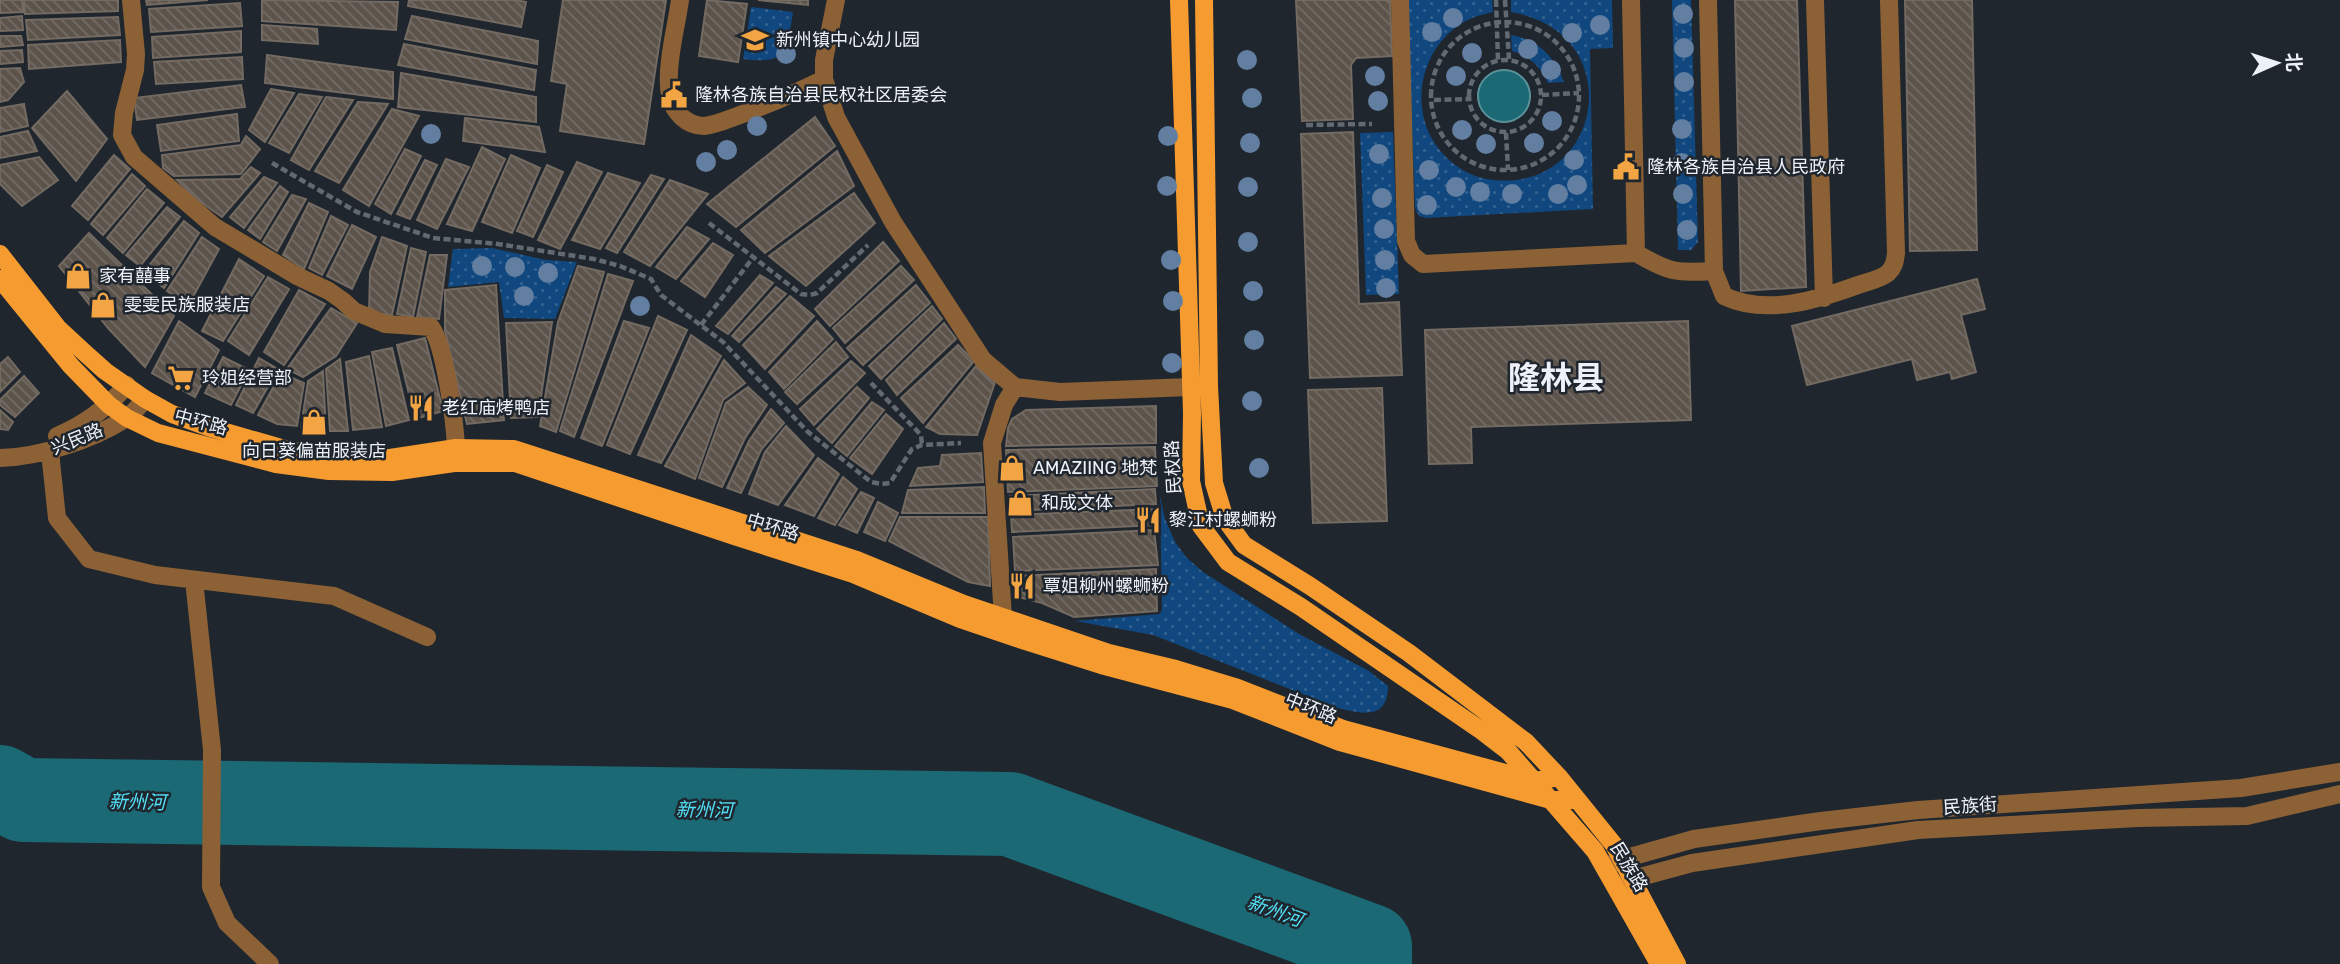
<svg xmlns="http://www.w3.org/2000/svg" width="2340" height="964" font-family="Rubik,'Noto Sans SC',sans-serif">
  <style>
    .grass { fill: url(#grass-dots) }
    .water { fill: #1b6974; stroke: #5a929c; stroke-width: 2 }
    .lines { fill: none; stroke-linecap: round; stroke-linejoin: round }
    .river { stroke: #1b6974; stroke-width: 84 }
    .building { fill: url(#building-back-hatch); stroke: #736a61; stroke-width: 2 }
    .path { stroke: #636971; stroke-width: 4.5; stroke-dasharray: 7 3.5; stroke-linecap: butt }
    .minor { stroke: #8c6135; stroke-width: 18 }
    .major { stroke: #f59b2f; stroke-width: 18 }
    .tree { fill: #627fa1 }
    .labels { text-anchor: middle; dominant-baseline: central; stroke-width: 5; stroke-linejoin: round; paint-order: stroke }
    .poi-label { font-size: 18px; fill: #eef2f8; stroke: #1f262e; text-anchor: start }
    .street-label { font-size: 18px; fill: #eef2f8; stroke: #1f262e }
    .water-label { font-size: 19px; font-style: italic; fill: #52e0f6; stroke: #1f262e }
    .town-label { font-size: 32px; font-weight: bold; fill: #eef2f8; stroke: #1f262e }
  </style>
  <defs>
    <pattern id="grass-dots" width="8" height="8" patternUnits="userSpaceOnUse" patternTransform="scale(1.75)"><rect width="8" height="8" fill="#10477e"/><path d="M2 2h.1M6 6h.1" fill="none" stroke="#336291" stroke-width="1.8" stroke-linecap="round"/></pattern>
    <pattern id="building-back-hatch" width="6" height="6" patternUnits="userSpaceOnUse" patternTransform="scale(1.75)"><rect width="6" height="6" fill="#5c534b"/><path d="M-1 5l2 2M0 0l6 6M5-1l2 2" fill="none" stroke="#746c66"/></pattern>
  </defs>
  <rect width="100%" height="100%" fill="#1f262e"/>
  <path class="grass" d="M1407 0H1492L1493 12C1486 14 1479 15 1472 18 1428 37 1409 92 1430 135 1441 157 1463 175 1487 179 1602 198 1633 33 1511 12V0H1612L1613 48 1590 49 1593 209 1426 218 1419 216 1415 208Z
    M1672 0H1691L1698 242 1691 250H1678Z
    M751 7 793 12C787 50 788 65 743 59Z
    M1511 35C1539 40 1555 57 1564 82L1548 83C1540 67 1530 56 1512 51Z
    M1393 132 1399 294 1366 295 1360 133Z
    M492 248 546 260 577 262 555 319 504 318 499 282 448 287 453 249Z
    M1160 496 1165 519 1175 542 1187 558 1203 572 1299 634 1369 671 1388 686C1388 720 1362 714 1338 708L1153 635 1075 621 1160 614 1162 609Z"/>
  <path class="water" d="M1478 96a26 26 0 1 1 52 0a26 26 0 1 1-52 0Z"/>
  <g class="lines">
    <path class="river" d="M0 787 23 800 1010 814 1370 946V964"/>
  </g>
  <path class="building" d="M0 0H22L23 12 0 13Z
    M24 0H118V11L25 14Z
    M146 0H208L147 5Z
    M262 0 398 2 396 30 262 21Z
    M409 0H516L526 2 521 27 408 6Z
    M563 0H666L644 144 560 131 567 84 551 81Z
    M707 0 747 4 738 62 699 56Z
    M758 0H808V5Z
    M1296 0H1390L1392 56 1356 58 1351 65 1353 119 1302 121Z
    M1735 0H1797L1806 287 1741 291Z
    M1905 0H1972L1977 250 1910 251Z
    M240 3 242 26 151 32 149 9Z
    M22 16 23 30 0 31V18Z
    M412 16 538 41 537 64 405 39Z
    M118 17 120 35 28 40 26 20Z
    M262 25 317 29 318 44 262 40Z
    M241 31V52L153 58 152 37Z
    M0 36H21L23 45 0 47Z
    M120 40 121 62 29 69 28 45Z
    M404 44 536 70 534 90 398 65Z
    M22 50 23 62 0 64V51Z
    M267 55 393 72V99L265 83Z
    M242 57 243 79 156 84 154 62Z
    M20 68 24 82 8 100 0 102V69Z
    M401 73 536 97V122L398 107Z
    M241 85 245 107 137 120 134 98Z
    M271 89 294 93 265 142 249 130Z
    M67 91 107 139 76 181 32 128Z
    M299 94 322 97 289 153 269 143Z
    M326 97 353 100 309 170 291 160Z
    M358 102 388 104 339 183 315 171Z
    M24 104 28 126 0 132V108Z
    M392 109 419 116 369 206 343 190Z
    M237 114 239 141 161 151 157 125Z
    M815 117 835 146 736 227 707 204Z
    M465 118 539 127 545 152 463 141Z
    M28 131 37 151 0 158V137Z
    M1353 132 1359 304 1399 302 1402 375 1310 378 1301 134Z
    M246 136 260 149 241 174 174 176 163 168 162 155 241 145Z
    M482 147 505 159 472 231 447 224Z
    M405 149 421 156 391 214 375 204Z
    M837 151 854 186 765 253 741 230Z
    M114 155 130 169 88 220 72 206Z
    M511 155 540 168 512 233 482 222Z
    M39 157 58 180 22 206 0 184V165Z
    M446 159 469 167 437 229 417 220Z
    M425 160 437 165 410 219 397 214Z
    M577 162 602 172 560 249 538 240Z
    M547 165 563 172 533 237 517 231Z
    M251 167 260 173 222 217 195 198 177 180 240 179Z
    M608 173 640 183 600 249 572 240Z
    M132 174 145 186 103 235 91 224Z
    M651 175 664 179 617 253 606 248Z
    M264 177 277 183 244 228 230 217Z
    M670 180 708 194 650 266 624 252Z
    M280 186 288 192 260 239 248 230Z
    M147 189 164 203 123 253 107 238Z
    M854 193 875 223 806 286 769 256Z
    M292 195 306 199 277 251 263 242Z
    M309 203 328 212 304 269 283 255Z
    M167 207 180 217 140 266 126 255Z
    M331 216 348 225 322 275 309 268Z
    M184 221 199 233 164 288 144 272Z
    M352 225 376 237 352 289 327 276Z
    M687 227 709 239 676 279 656 267Z
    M89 233 174 316 145 367 108 328 59 266Z
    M202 237 219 249 188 306 167 291Z
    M382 237 407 246 392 315 369 313 370 272Z
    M883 242 899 261 830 326 815 309Z
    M713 243 733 255 705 297 681 281Z
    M411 248 426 252 413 317 397 314Z
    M430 255H447L439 319 417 317Z
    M239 259 264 276 223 341 202 331Z
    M578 266 604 272 556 432 540 426 558 322Z
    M901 266 914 280 845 343 833 328Z
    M608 274 633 281 574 437 560 431Z
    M760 275 773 283 728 334 716 326Z
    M268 277 289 289 249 355 228 341Z
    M1977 279 1985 309 1961 315 1976 372 1952 379 1950 372 1917 380 1912 359 1807 385 1792 326Z
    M496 285 504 420 467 424 445 331V290Z
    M916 285 930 303 863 365 847 348Z
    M776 287 786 294 739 342 732 336Z
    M299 290 325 304 284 365 264 352Z
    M790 296 814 316 765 369 743 345Z
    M932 306 942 319 881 379 869 366Z
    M331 308 357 323 336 356 303 377 287 369Z
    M658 316 687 330 630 454 607 445Z
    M179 321 219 350 195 397 152 373Z
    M624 321 649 328 602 446 581 438Z
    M817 321 833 339 784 389 769 372Z
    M1688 321 1691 420 1471 427 1472 463 1429 464 1425 330Z
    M552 322 538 417 511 418 506 323Z
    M944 323 956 339 897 395 886 380Z
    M691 335 721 356 661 463 638 455Z
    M425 338 443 411 415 419 397 345Z
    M836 342 848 357 797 404 785 392Z
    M958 345 974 361 923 423 901 398Z
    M392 348 409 420 386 426 372 352Z
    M369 356 382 427 353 430 346 362Z
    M8 357 20 372 0 392V364Z
    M223 357 249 370 231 405 205 393Z
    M259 358 278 369 253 413 236 405Z
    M340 359 348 431H330L326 369Z
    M724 360 745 383 723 400 695 479 665 466Z
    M851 361 865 373 814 425 800 409Z
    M976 366 995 382 977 435 940 434 926 427Z
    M323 371 326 432 312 431 301 427 308 381Z
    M281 373 304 383 297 426 277 424 258 415Z
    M24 376 39 393 15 417 0 405V400Z
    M748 387 767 405 745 438 722 487 699 478 726 403Z
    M857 387 869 398 832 443 817 429Z
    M1382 388 1387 521 1313 523 1308 390Z
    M872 402 884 410 847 456 835 446Z
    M1156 406V443L1006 446 1008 428 1012 419 1026 410Z
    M771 409 784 423 761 450 741 493 727 488 749 441Z
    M0 410 13 422 8 430 0 429Z
    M886 414 903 429 872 474 850 458Z
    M786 426 814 455 778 505 749 494 765 452Z
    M1155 447 1157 486 1008 492 1006 450Z
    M981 453 983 482 910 486 918 468 940 466 942 455Z
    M818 458 839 474 814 516 785 505Z
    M843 477 857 489 835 525 818 518Z
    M984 487 985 513H902L908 490Z
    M1155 489 1156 504 1010 511 1009 496Z
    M861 492 874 498 857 533 839 525Z
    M878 502 898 513 885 541 864 532Z
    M1156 509V525L1012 532 1011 515Z
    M900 517H988L990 586 968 582 889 541Z
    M1154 530 1158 565 1015 571 1013 537Z
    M1156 569 1157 611 1074 617 1042 603 1018 597 1017 576Z"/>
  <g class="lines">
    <path class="path" d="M1496 0 1498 60
      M1505 0 1509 59
      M1431 96a74 74 0 1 1 148 0a74 74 0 1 1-148 0Z
      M1469 96a36 36 0 1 1 72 0a36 36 0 1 1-72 0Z
      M1542 95 1579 93
      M1434 100 1469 99
      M1306 125 1372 124
      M1506 133 1508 170
      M272 163 357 212 433 238 498 244 594 259 620 266 651 279 661 295 723 342 808 432 871 482 882 484 890 483 912 449 922 445 961 443
      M709 223 801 294 810 295 817 293 868 245
      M701 325 752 259
      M871 383 921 435 922 445"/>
    <path class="minor" d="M131 0 136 54 135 70 124 113 122 135 134 157 215 227 297 276 329 291 343 301 354 311 385 324 431 327C445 346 455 423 456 448
      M680 0C676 29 665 68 670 96 673 112 687 126 704 126 716 125 729 119 740 115 769 104 796 93 824 79
      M836 0 824 60V79L836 117 893 222 983 360 1015 387 1060 392 1190 387
      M1400 0 1406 241 1412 255 1423 264 1636 253C1670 273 1676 273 1714 271L1724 296C1766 316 1817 300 1858 285 1867 282 1881 279 1888 273 1894 267 1895 262 1896 253L1889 0
      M1631 0 1636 253
      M1708 0 1714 271
      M1815 0 1824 298
      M57 436C86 424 107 408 127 385
      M50 452 57 518 89 559 155 575 334 596 427 637
      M0 458C41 457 91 440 125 419 133 414 139 406 145 399
      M194 580 212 750 211 887 227 923 270 964
      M1003 618 992 443 1004 405 1015 387
      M1605 867 1623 859 1694 839 1821 821 1918 810 2241 788 2340 772
      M1620 886 1633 879 1692 863 1918 830 2138 818 2247 816 2340 794"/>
    <path class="major" d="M1179 0 1192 413 1191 481 1201 526 1228 562 1301 607 1482 731 1508 751 1595 851 1659 964
      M1204 0 1209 386 1214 483 1225 519 1244 545 1310 586 1409 653 1526 742 1559 777 1614 845 1677 964
      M0 254 58 328 85 353 105 371 145 399 172 414 208 427 281 448 331 458H390L456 448 514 449 857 560 964 604 1109 653 1176 669 1235 687 1343 729 1535 781 1559 777
      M0 279 71 366 109 405 127 418 158 433 276 464 329 471 392 472 454 463H515L734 536 853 574 960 619 1016 638 1101 665 1233 700 1340 742 1551 800H1576"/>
  </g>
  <g class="tree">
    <circle cx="1683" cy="14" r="10"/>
    <circle cx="1453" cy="18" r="10"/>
    <circle cx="1600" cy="25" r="10"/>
    <circle cx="1432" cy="32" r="10"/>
    <circle cx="1572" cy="33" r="10"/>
    <circle cx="1684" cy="48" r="10"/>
    <circle cx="1528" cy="49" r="10"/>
    <circle cx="1472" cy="53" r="10"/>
    <circle cx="786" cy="54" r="10"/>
    <circle cx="1247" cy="60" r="10"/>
    <circle cx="1551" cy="70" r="10"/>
    <circle cx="1375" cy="76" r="10"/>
    <circle cx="1456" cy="76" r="10"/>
    <circle cx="1684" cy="82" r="10"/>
    <circle cx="1252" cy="98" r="10"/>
    <circle cx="1378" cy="101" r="10"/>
    <circle cx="1552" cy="121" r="10"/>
    <circle cx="757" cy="126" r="10"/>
    <circle cx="1682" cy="129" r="10"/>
    <circle cx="1462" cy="130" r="10"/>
    <circle cx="431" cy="134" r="10"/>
    <circle cx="1168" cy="136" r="10"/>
    <circle cx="1250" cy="143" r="10"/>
    <circle cx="1534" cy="143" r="10"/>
    <circle cx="1486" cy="144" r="10"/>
    <circle cx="727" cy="150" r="10"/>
    <circle cx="1379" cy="154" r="10"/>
    <circle cx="1574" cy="160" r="10"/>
    <circle cx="706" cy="162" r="10"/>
    <circle cx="1682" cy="163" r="10"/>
    <circle cx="1429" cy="170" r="10"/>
    <circle cx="1577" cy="185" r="10"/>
    <circle cx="1167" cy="186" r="10"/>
    <circle cx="1248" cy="187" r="10"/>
    <circle cx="1456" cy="187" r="10"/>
    <circle cx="1480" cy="192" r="10"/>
    <circle cx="1512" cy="194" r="10"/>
    <circle cx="1558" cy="194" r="10"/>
    <circle cx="1683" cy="194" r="10"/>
    <circle cx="1382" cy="198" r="10"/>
    <circle cx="1427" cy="205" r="10"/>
    <circle cx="1384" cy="229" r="10"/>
    <circle cx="1687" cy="230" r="10"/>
    <circle cx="1248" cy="242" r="10"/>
    <circle cx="1171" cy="260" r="10"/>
    <circle cx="1385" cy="260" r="10"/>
    <circle cx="482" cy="266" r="10"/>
    <circle cx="515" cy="267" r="10"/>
    <circle cx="548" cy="273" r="10"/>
    <circle cx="1386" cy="288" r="10"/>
    <circle cx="1253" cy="291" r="10"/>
    <circle cx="524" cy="296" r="10"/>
    <circle cx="1173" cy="301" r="10"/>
    <circle cx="640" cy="306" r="10"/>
    <circle cx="1254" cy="340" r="10"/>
    <circle cx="1172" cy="363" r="10"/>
    <circle cx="1252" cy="401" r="10"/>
    <circle cx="1259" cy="468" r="10"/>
  </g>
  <defs>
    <g id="school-bare" transform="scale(2.1)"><path d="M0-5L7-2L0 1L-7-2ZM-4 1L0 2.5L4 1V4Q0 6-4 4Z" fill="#f3a443" stroke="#1f262e" stroke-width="2.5" paint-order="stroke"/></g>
    <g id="civic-bare" transform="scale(2.1)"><path d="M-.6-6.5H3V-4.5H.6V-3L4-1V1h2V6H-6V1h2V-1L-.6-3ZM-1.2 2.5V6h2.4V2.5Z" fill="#f3a443" stroke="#1f262e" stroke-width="2.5" paint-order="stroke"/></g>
    <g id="shop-bare" transform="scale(2.1)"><path d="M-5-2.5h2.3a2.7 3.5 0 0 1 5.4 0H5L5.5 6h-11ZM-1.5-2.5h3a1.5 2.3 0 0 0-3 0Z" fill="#f3a443" stroke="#1f262e" stroke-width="2.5" paint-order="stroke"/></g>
    <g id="supermarket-bare" transform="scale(2.1)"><path d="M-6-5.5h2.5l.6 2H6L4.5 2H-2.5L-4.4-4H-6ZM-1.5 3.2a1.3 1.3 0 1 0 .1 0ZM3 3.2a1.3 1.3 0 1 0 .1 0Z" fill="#f3a443" stroke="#1f262e" stroke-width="2.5" paint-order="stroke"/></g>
    <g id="restaurant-bare" transform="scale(2.1)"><path d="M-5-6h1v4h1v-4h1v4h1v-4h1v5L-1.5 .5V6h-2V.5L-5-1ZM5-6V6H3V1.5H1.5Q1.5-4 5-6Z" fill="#f3a443" stroke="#1f262e" stroke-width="2.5" paint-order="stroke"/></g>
  </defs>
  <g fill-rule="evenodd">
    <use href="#school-bare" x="755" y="40"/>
    <use href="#civic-bare" x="674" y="95"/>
    <use href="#civic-bare" x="1626" y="167"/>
    <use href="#shop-bare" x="78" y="276"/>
    <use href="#shop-bare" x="103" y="305"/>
    <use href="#supermarket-bare" x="181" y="378"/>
    <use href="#restaurant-bare" x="421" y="408"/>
    <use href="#shop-bare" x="314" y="422"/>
    <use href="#shop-bare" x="1012" y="468"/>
    <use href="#shop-bare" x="1020" y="503"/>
    <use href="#restaurant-bare" x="1148" y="520"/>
    <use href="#restaurant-bare" x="1022" y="586"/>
  </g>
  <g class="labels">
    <g class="poi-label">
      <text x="776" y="40">新州镇中心幼儿园</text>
      <text x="695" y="95">隆林各族自治县民权社区居委会</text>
      <text x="1647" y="167">隆林各族自治县人民政府</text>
      <text x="99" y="276">家有囍事</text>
      <text x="124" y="305">雯雯民族服装店</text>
      <text x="202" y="378">玲姐经营部</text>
      <text x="442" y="408">老红庙烤鸭店</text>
      <text x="314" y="451" text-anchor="middle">向日葵偏苗服装店</text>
      <text x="1033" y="468">AMAZIING 地梵</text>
      <text x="1041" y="503">和成文体</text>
      <text x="1169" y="520">黎江村螺蛳粉</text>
      <text x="1043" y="586">覃姐柳州螺蛳粉</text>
    </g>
    <g class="street-label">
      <text transform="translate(201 422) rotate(15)">中环路</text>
      <text transform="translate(77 439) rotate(-22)">兴民路</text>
      <text transform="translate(1173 467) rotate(-93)">民权路</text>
      <text transform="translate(773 527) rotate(17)">中环路</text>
      <text transform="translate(1311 708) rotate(22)">中环路</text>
      <text transform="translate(1970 806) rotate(-4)">民族街</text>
      <text transform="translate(1629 867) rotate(59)">民族路</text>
    </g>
    <g class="water-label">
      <text transform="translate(137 802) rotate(1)">新州河</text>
      <text transform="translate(704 810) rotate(1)">新州河</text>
      <text transform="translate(1275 911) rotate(20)">新州河</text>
    </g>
    <g class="town-label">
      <text x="1556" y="378">隆林县</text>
    </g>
  </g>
  <g transform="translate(2277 63) rotate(87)" stroke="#1f262e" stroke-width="5" paint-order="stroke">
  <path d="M0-5L12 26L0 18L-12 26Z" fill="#eef2f8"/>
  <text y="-10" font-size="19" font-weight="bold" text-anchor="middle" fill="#eef2f8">北</text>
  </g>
</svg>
